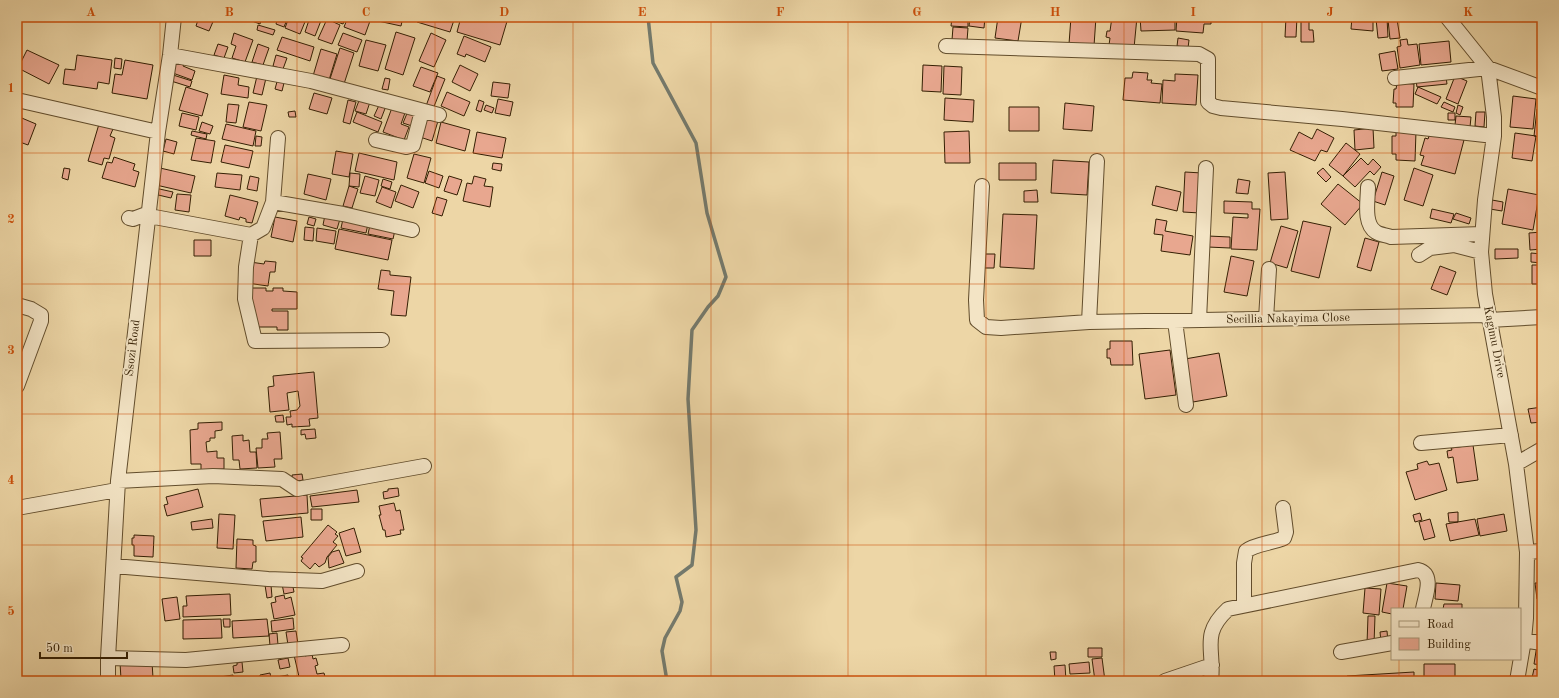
<svg xmlns="http://www.w3.org/2000/svg" width="1559" height="698" font-family="'Old Standard TT',serif">
  <style>
    .lines { fill: none; stroke-linecap: round; stroke-linejoin: round }
    .stream { stroke: #747a6d; stroke-width: 3.5 }
    .building { fill: #e8a78f; stroke: #341f03 }
    .minor-casing { stroke: #624d2c; stroke-width: 16 }
    .minor { stroke: #f3e4c5; stroke-width: 14 }
    .grid { fill: none; stroke: #cd500b; stroke-width: 1; stroke-opacity: 0.55 }
    .labels { text-anchor: middle; dominant-baseline: central; stroke-width: 4; stroke-linejoin: round; paint-order: stroke }
    .street-label { font-size: 12px; fill: #341f03; stroke: #f3e4c5 }
    .neatline { fill: none; stroke: #cd500b; stroke-width: 1.5 }
    .grid-label { font-size: 13px; text-anchor: middle; font-weight: bold; fill: #cd500b }
  </style>
  <rect width="100%" height="100%" fill="#edd6a6"/>
  <filter id="stains"><feTurbulence type="fractalNoise" baseFrequency=".005" numOctaves="4"/><feColorMatrix values="0 0 0 0 .2 0 0 0 0 .09 0 0 0 0 .02 0 0 0 .5 -.17"/></filter>
  <radialGradient id="worn" r=".72"><stop offset=".6" stop-color="#630" stop-opacity="0"/><stop offset="1" stop-color="#630" stop-opacity=".3"/></radialGradient>
  <g class="lines">
    <path class="stream" d="M648 17 653 63 696 143 707 213 726 277 718 296 708 307 692 330 688 399 696 530 692 565 676 577 682 602 680 611 665 638 662 651 667 681"/>
  </g>
  <path class="building" d="M199 17H215L209 31 196 26Z
    M253 17H262L260 24 252 21Z
    M278 17H288L284 27 276 24Z
    M289 17H307L300 34 285 28Z
    M310 17 322 18 315 36 305 32Z
    M333 17H346L343 24 332 20Z
    M348 17H358L370 21 365 35 344 27Z
    M369 17H403L401 26 369 19Z
    M419 17H455L450 32 417 22Z
    M461 17 508 18 500 45 457 32Z
    M952 17H968V27L951 26Z
    M970 17H985L984 28 969 26Z
    M998 17H1022L1018 41 995 38Z
    M1071 17H1096L1094 46 1069 44Z
    M1112 17H1137L1134 48 1109 45 1110 38 1106 37 1107 31H1110Z
    M1140 17H1175V30L1141 31Z
    M1177 17H1211V24H1204L1203 33 1176 31Z
    M1286 17H1297L1296 37H1285Z
    M1301 17H1309V30H1313L1314 42H1301Z
    M1352 17 1373 19V31L1351 29Z
    M1387 18 1388 37 1378 38 1376 19Z
    M327 19 340 25 332 44 318 39Z
    M1397 19 1400 38 1390 39 1388 20Z
    M258 25 275 30 273 35 257 30Z
    M953 27 968 28 967 41 952 40Z
    M396 32 415 38 403 75 385 69Z
    M234 33 253 40 245 62 232 58 236 46 231 44Z
    M343 33 362 40 357 52 338 45Z
    M431 33 446 40 434 67 419 61Z
    M464 36 491 47 485 62 466 54 465 57 457 54Z
    M282 37 314 47 310 61 277 50Z
    M1178 38 1189 40 1188 48 1177 46Z
    M1407 39 1408 45 1417 44 1420 65 1400 68 1397 47 1401 46 1400 40Z
    M366 40 386 45 378 71 359 66Z
    M1449 41 1451 62 1421 65 1419 44Z
    M218 44 228 47 224 58 214 55Z
    M258 44 269 48 263 65 252 62Z
    M340 48 354 53 343 87 329 82Z
    M321 49 337 54 329 80 313 76Z
    M27 50 59 65 49 84 18 68Z
    M1395 51 1398 69 1382 71 1379 54Z
    M77 55 112 60 109 84 98 82 97 89 63 84 65 69 75 70Z
    M276 55 287 58 283 69 273 66Z
    M175 57 185 61 183 66 195 71 192 80 170 72Z
    M115 58 122 59 121 69 114 68Z
    M125 60 153 65 147 99 112 93 115 74 122 75Z
    M460 65 478 74 470 91 452 82Z
    M923 65 942 66 941 92 922 91Z
    M944 66 962 67 961 95 943 94Z
    M421 67 438 73 430 92 413 86Z
    M1133 72 1148 73 1147 80H1152L1151 83 1162 84 1160 103 1123 100 1125 78H1132Z
    M170 74 192 81 190 87 168 80Z
    M1175 74 1198 75 1196 105 1162 103 1163 80 1175 81Z
    M224 75 239 78 238 85 249 87 248 98 221 94Z
    M257 76 266 78 262 95 253 93Z
    M437 76 445 79 433 109 426 106Z
    M1455 76 1467 81 1458 104 1446 99Z
    M1446 77 1447 84 1417 87 1416 80Z
    M278 78 285 79 282 91 275 89Z
    M385 78 390 79 388 90 382 89Z
    M493 82 510 84 508 98 491 96Z
    M1397 83 1414 84 1413 107H1396V103H1393L1394 89H1396Z
    M186 87 208 94 202 116 179 110Z
    M1418 87 1441 97 1437 104 1415 94Z
    M447 92 470 102 464 116 441 106Z
    M314 93 332 98 327 114 309 109Z
    M1513 96 1536 99 1533 129 1510 127Z
    M360 98 370 102 366 114 355 111Z
    M945 98 974 100 973 122 944 120Z
    M498 99 513 102 510 116 495 113Z
    M348 100 356 102 350 124 343 122Z
    M479 100 484 102 481 112 476 110Z
    M249 102 267 105 261 131 243 127Z
    M1444 102 1455 107 1453 112 1441 107Z
    M380 103 386 106 381 119 374 116Z
    M1065 103 1094 106 1092 131 1063 129Z
    M228 104 239 105 236 123 226 122Z
    M393 105 406 110 401 124 409 127 404 140 383 132Z
    M486 105 494 108 492 113 484 110Z
    M1458 105 1463 107 1460 115 1456 113Z
    M1009 107H1039V131H1009Z
    M1537 109 1542 110V137L1534 136Z
    M295 111 296 117H289L288 112Z
    M408 111 416 114 412 126 403 123Z
    M357 112 382 122 378 132 353 122Z
    M1476 112H1485L1484 127 1475 126Z
    M182 113 199 117 196 130 179 126Z
    M1448 113H1455V120H1448Z
    M17 116 36 124 28 145 17 141Z
    M1456 116 1471 117 1470 127 1455 125Z
    M423 117 438 121 432 141 417 136Z
    M202 122 213 126 210 134 199 131Z
    M441 122 470 130 465 151 436 143Z
    M99 124 113 129 110 136 115 138 109 159 104 158 102 165 88 161Z
    M226 124 256 131 253 146 222 139Z
    M1373 128 1374 148 1355 150 1354 130Z
    M1317 129 1334 138 1327 152 1321 150 1315 161 1290 150 1299 132 1312 139Z
    M192 131 207 134 206 139 191 135Z
    M969 131 970 163H945L944 132Z
    M1396 131H1416L1415 161 1396 160V154H1392V136H1396Z
    M1431 131 1464 140 1455 174 1421 165 1424 156 1420 155 1425 138 1428 139Z
    M477 132 506 138 502 158 473 153Z
    M1515 133 1536 136 1532 161 1512 158Z
    M256 136 262 137 261 146H255Z
    M196 138 215 141 211 163 191 160Z
    M166 139 177 142 174 154 163 151Z
    M1346 143 1360 154 1343 176 1329 165Z
    M225 145 253 151 249 168 221 162Z
    M1540 146 1542 147V162H1538Z
    M336 151 353 154 349 177 332 174Z
    M359 153 397 162 394 180 355 171Z
    M414 154 431 158 424 183 407 178Z
    M114 157 135 164 133 170 139 172 135 187 102 178 107 162 112 163Z
    M1361 158 1368 165 1373 159 1381 167 1374 175 1370 171 1355 187 1343 176Z
    M1053 160 1089 162 1087 195 1051 193Z
    M493 163 502 164 501 171 492 169Z
    M999 163H1036V180H999Z
    M64 168 70 169 68 180 62 178Z
    M160 168 195 176 191 193 156 185Z
    M1323 168 1331 177 1326 182 1317 173Z
    M1414 168 1433 175 1423 206 1404 200Z
    M429 171 443 176 439 188 425 183Z
    M1185 172 1202 173 1200 213 1183 212Z
    M1285 172 1288 219 1271 220 1268 173Z
    M1382 172 1394 176 1385 205 1373 201Z
    M217 173 242 175 240 190 215 187Z
    M350 173 360 174 359 187 349 186Z
    M308 174 331 179 326 200 304 194Z
    M250 176 259 178 257 191 247 189Z
    M365 176 379 180 375 196 360 193Z
    M449 176 462 180 457 195 444 191Z
    M474 176 486 179 484 186 493 187 490 207 463 201 467 183 472 184Z
    M383 179 392 182 390 189 381 186Z
    M1238 179 1250 181 1248 194 1236 193Z
    M1338 184 1363 204 1345 225 1321 204Z
    M401 185 419 192 413 208 395 201Z
    M349 186 358 189 352 208 343 206Z
    M1156 186 1181 192 1177 211 1152 205Z
    M382 187 396 192 391 208 376 202Z
    M155 188 173 192 171 198 154 194Z
    M1508 189 1539 195 1533 230 1502 224Z
    M1037 190 1038 202H1024V191Z
    M177 194 191 195 189 212 175 210Z
    M230 195 258 202 252 223 246 222V219L240 217 239 220 225 216Z
    M437 197 447 200 442 216 432 213Z
    M1492 200 1503 202 1502 211 1490 209Z
    M1224 201 1252 202V209H1260L1257 250 1231 249 1233 217 1248 218V214L1224 213Z
    M1432 209 1454 214 1451 223 1430 218Z
    M1456 213 1471 218 1469 224 1453 219Z
    M1003 214 1037 215 1034 269 1000 267Z
    M325 215 340 219 337 229 323 225Z
    M275 217 297 221 293 242 271 237Z
    M309 217 316 219 314 226 307 224Z
    M343 219 368 224 366 233 341 228Z
    M1156 219 1167 221 1165 231 1193 236 1190 255 1161 251 1163 235 1154 234Z
    M1303 221 1331 227 1319 278 1291 271Z
    M370 225 395 230 393 239 368 234Z
    M1281 226 1298 231 1287 268 1270 263Z
    M305 227 314 228 313 241 304 240Z
    M317 228 336 231 334 244 316 241Z
    M339 229 392 240 388 260 335 249Z
    M1542 232V249L1530 250 1529 233Z
    M1208 236 1230 237V248L1208 247Z
    M1365 238 1379 242 1371 271 1357 267Z
    M194 240H211V256H194Z
    M1495 249H1518V258L1495 259Z
    M1531 253 1542 254V263L1531 262Z
    M984 254H995L994 268H984Z
    M1231 256 1254 261 1247 296 1224 292Z
    M265 261 276 262 275 272H270L268 286 247 283 250 262 264 264Z
    M1532 265H1542V284H1532Z
    M1440 266 1456 272 1447 295 1431 289Z
    M381 270 390 271V275L411 277 406 316 391 315 394 291 378 289Z
    M251 288H266V291H273V288H283V291L297 292V309H272V311H288V330H277V327H255Z
    M1110 341H1132L1133 365H1111L1110 358H1107V349H1110Z
    M1170 350 1176 395 1145 399 1139 354Z
    M1219 353 1227 396 1193 402 1185 359Z
    M314 372 318 418 309 419 310 426 292 427V424L287 425 286 417H291L290 411 297 410 300 406 298 391 287 393 289 410 270 412 268 387 274 386 273 376Z
    M1542 407V422L1531 423 1528 409Z
    M283 415 284 422H276L275 416Z
    M222 422V430L215 431V438H210V441L206 442 207 452 217 451V458H224V469L201 470V464H191L190 430 198 429V423Z
    M315 429 316 438 306 439 305 434 301 435V430Z
    M280 432 282 459H274L275 467 258 468 256 448H262V439H268L267 433Z
    M243 435V441L249 440 250 452H256L257 468 240 469 239 460H233L232 436Z
    M1473 445 1478 480 1457 483 1453 457 1448 458 1447 451 1452 450 1451 448Z
    M1427 461 1429 465 1439 463 1447 490 1415 500 1406 472 1418 469 1417 464Z
    M302 474 303 480 293 482 292 475Z
    M398 488 399 496 384 499 383 492 388 491V489Z
    M198 489 203 507 167 516 164 505 168 504 166 497Z
    M357 490 359 502 312 507 310 496Z
    M307 495 308 513 262 517 260 499Z
    M394 503 396 511 400 510 404 530H400L401 534 386 537 385 530H383L379 515H381L379 506Z
    M311 509H322V520H311Z
    M1458 512V522H1449L1448 513Z
    M1420 513 1422 520 1415 522 1413 515Z
    M219 514 235 515 233 549 217 548Z
    M1504 514 1507 531 1480 536 1477 519Z
    M301 517 303 537 266 541 263 521Z
    M212 519 213 528 192 530 191 522Z
    M1430 519 1435 537 1424 540 1419 522Z
    M1475 519 1479 535 1450 541 1446 524Z
    M328 525 337 532 335 534 338 536 333 542 337 545 327 557 325 563 319 567 315 563 310 569 301 561 303 558 301 557Z
    M354 528 361 552 346 556 339 533Z
    M134 535 154 536 153 557 134 556V545H132V538H134Z
    M237 539 253 540V545L256 546V562H253L252 569 236 568Z
    M339 550 344 563 329 568 328 557 332 552Z
    M292 582 294 592 284 594 282 584Z
    M1387 583 1407 586 1403 609H1392V614L1382 612Z
    M1436 583 1460 585 1458 601 1435 599Z
    M1535 583H1542V598L1537 599Z
    M265 585H271L272 597 267 598Z
    M1365 588 1381 589 1379 615 1363 613Z
    M230 594 231 615 183 617V606H187L186 596Z
    M284 595 285 599 291 597 295 615 274 619 271 603 276 602 275 597Z
    M177 597 180 619 165 621 162 599Z
    M1444 604H1462V609H1443Z
    M1368 616H1375L1374 644H1367Z
    M293 618 294 629 272 632 271 621Z
    M221 619 222 638 183 639V620Z
    M223 619H230V627H224Z
    M267 619 269 636 233 638 232 621Z
    M296 631 298 644 288 645 286 632Z
    M1387 631 1388 642H1381L1380 632Z
    M277 633 278 645 270 646 269 634Z
    M1537 645 1542 646V665L1534 664Z
    M1088 648H1102V657H1088Z
    M304 652 305 656 312 654 313 659 316 658 318 665 315 666 317 674 324 673 326 681H300L294 655Z
    M1050 652H1056V659L1051 660Z
    M288 658 290 667 280 669 278 660Z
    M1102 658 1105 681H1095L1092 659Z
    M152 662 153 678 121 679 120 663Z
    M242 662 243 672 234 673 233 666 237 665V663Z
    M1089 662 1090 673 1070 674 1069 664Z
    M1424 664H1455V680H1424Z
    M1065 665 1066 681H1055L1054 666Z
    M1534 669 1542 671V680L1532 678Z
    M1414 672V681H1347V676Z
    M270 673 271 678 288 675 289 681H257V677H260V675Z
    M233 675V681H220V677Z
    M251 677 252 681H236L235 679Z"/>
  <g class="lines">
    <g class="minor-casing">
      <path id="minor" d="M1447 17 1488 68 1494 117V136L1485 200 1481 252 1485 294 1516 464 1527 552 1526 618 1524 640 1517 681
        M946 46 1199 54 1208 59V102L1213 106 1221 108 1342 119 1494 136
        M170 55 311 81 439 115
        M1395 78 1488 68 1542 88
        M17 100 158 132
        M376 140 406 147 413 145 422 111
        M982 186 976 300 977 320 986 327 1001 328 1089 322 1488 315
        M1368 187C1368 200 1363 224 1376 232 1380 235 1386 235 1391 237L1482 234
        M273 202 278 138
        M149 216 251 235 263 228 273 202 343 214 412 230
        M129 218 133 219 149 213
        M251 235 246 267 245 299 255 341 382 340
        M1419 255 1430 248 1454 245 1481 252
        M17 305 31 309 41 315V321L17 386
        M1266 319 1269 269
        M1199 320 1206 168
        M1489 320 1542 317
        M1175 321 1186 405
        M1089 322 1097 161
        M1421 443 1511 435
        M1516 464 1542 449
        M118 481 213 476 282 479 297 489 424 466
        M17 508 117 490
        M1527 552 1542 551
        M114 566 268 579 322 581 357 571
        M1244 605V563L1246 551C1255 544 1273 543 1284 538L1286 532 1283 508
        M1520 640 1542 643
        M1341 652 1392 643
        M108 658 186 660 342 645
        M108 681V658L118 481 158 132 170 55 174 17
        M1165 681 1212 665
        M1211 681C1215 649 1200 635 1228 609L1418 570C1435 574 1425 597 1423 609"/>
    </g>
    <use href="#minor" class="minor"/>
  </g>
  <path class="grid" d="M160 17V681M297 17V681M435 17V681M573 17V681M711 17V681M848 17V681M986 17V681M1124 17V681M1262 17V681M1399 17V609M17 153H1542M17 284H1542M17 414H1542M17 545H1542M1399 659V681"/>
  <g class="labels">
    <g class="street-label">
      <text transform="translate(1288 319) rotate(-1)">Secillia Nakayima Close</text>
      <text transform="translate(1494 342) rotate(79)">Kagimu Drive</text>
      <text transform="translate(133 348) rotate(-83)">Ssozi Road</text>
    </g>
  </g>
  <rect width="1559" height="698" fill="none" stroke="#edd6a6" stroke-width="44"/>
  <rect x="1391" y="608" width="130" height="52" fill="#f3e4c5" stroke="#a79577"/>
  <rect x="1399" y="621" width="20" height="6" fill="#f3e4c5" stroke="#a79577"/>
  <text x="1427" y="628" font-size="12" fill="#341f03">Road</text>
  <rect x="1399" y="638" width="20" height="12" fill="#e8a78f" stroke="#a79577"/>
  <text x="1427" y="648" font-size="12" fill="#341f03">Building</text>
  <path d="M40 652v6h87v-6" fill="none" stroke="#341f03" stroke-width="2"/>
  <text x="46" y="652" font-size="12" fill="#341f03" stroke="#f3e4c5" stroke-width="3" paint-order="stroke">50 m</text>
  <rect x="22" y="22" width="1515" height="654" class="neatline"/>
  <g class="grid-label">
    <text x="91" y="16">A</text>
    <text x="229" y="16">B</text>
    <text x="366" y="16">C</text>
    <text x="504" y="16">D</text>
    <text x="642" y="16">E</text>
    <text x="780" y="16">F</text>
    <text x="917" y="16">G</text>
    <text x="1055" y="16">H</text>
    <text x="1193" y="16">I</text>
    <text x="1330" y="16">J</text>
    <text x="1468" y="16">K</text>
    <text x="11" y="92">1</text>
    <text x="11" y="223">2</text>
    <text x="11" y="354">3</text>
    <text x="11" y="484">4</text>
    <text x="11" y="615">5</text>
  </g>
  <rect width="100%" height="100%" filter="url(#stains)"/>
  <rect width="100%" height="100%" fill="url(#worn)"/>
</svg>
